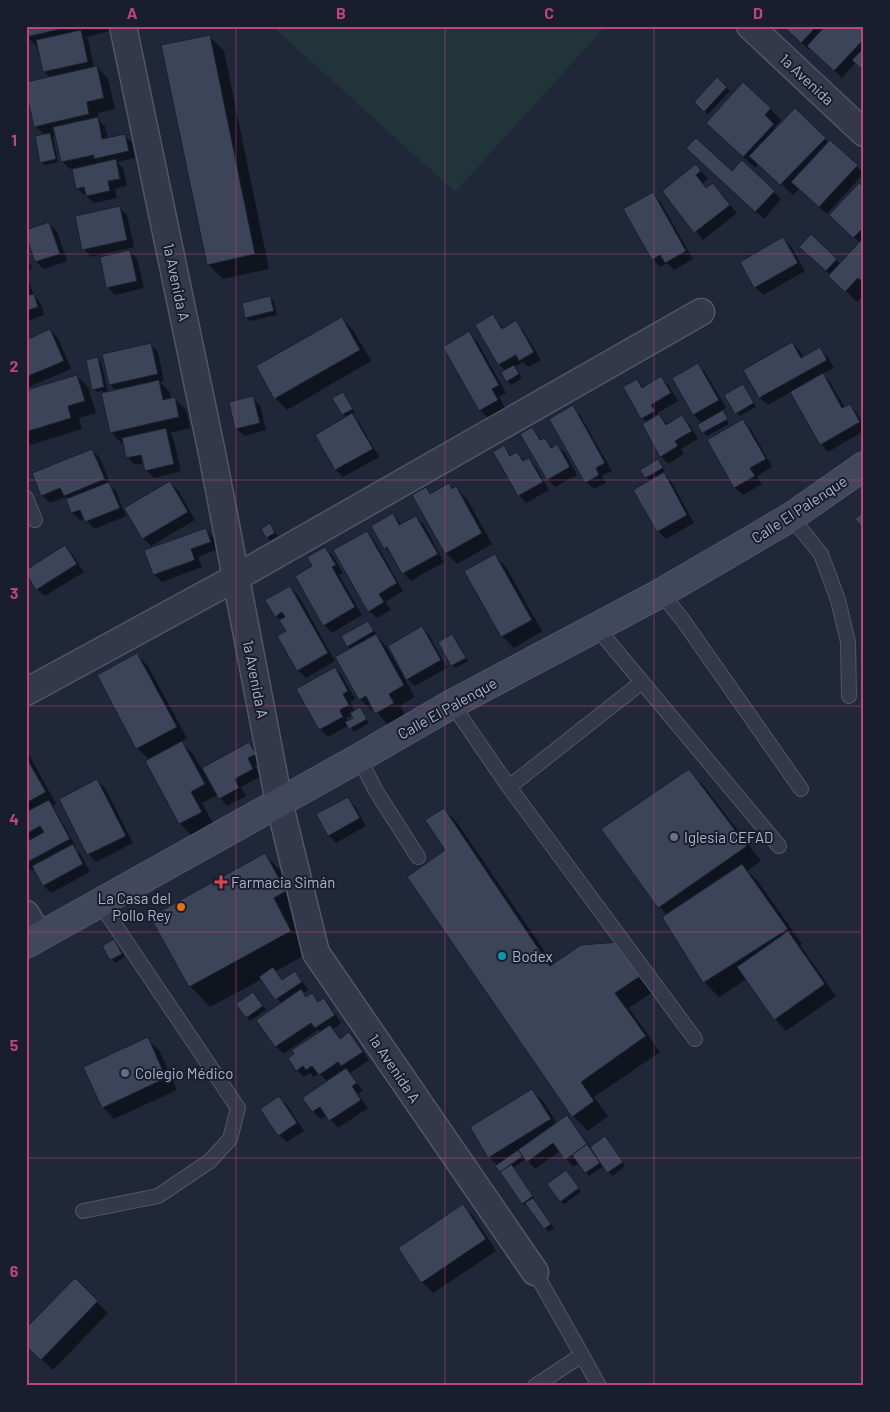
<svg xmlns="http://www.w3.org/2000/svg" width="890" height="1412" font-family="Barlow,sans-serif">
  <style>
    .green { fill: #21343a }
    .shadow { fill: #0007; fill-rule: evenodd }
    .building { fill: #3b4459; stroke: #1b2030 }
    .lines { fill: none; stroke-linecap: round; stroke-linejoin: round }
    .lane-casing { stroke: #505667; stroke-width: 16 }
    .street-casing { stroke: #505667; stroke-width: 29 }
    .secondary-casing { stroke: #505667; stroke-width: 30 }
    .lane { stroke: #33394a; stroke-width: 14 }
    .street { stroke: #33394a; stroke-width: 26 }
    .secondary { stroke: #41475d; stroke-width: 28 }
    .grid { fill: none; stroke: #bc467b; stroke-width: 1; stroke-opacity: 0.55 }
    .worship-dot { fill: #6b7280; stroke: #191e2e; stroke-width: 2 }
    .health-dot { fill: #e0444e; stroke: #191e2e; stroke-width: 2 }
    .food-dot { fill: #e8710a; stroke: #191e2e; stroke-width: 2 }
    .culture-dot { fill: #0f9aa8; stroke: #191e2e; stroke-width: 2 }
    .service-dot { fill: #5c6f8a; stroke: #191e2e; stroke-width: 2 }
    .labels { text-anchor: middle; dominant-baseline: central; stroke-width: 4; stroke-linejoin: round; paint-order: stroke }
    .street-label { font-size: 15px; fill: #adb3c6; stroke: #191e2e }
    .poi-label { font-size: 15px; fill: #adb3c6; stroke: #191e2e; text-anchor: start }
    .neatline { fill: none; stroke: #bc467b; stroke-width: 2 }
    .grid-label { font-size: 16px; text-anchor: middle; font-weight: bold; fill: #bc467b }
  </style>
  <rect width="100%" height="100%" fill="#1f2739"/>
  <path class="green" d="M272 26H606L455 192Z"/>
  <path class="shadow" d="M26 26H109L110 31 86 37 88 39 94 68 97 67 108 79 115 109 98 113 99 120 105 126 108 139 124 135 132 143 135 158 117 162 123 168 127 186 115 189 117 198 94 203 77 188 73 168 70 169 62 161 56 135 53 136 58 162 45 165 41 162 45 135 35 126 50 78 44 71 38 48 27 37Z
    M784 26H864V70L856 62 842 78 811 48 809 50Z
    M209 36 224 51 269 269 223 279 208 264Z
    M717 79 730 91 708 114 695 102Z
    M770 109 781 120 774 128 776 130 795 110 829 143 864 173 827 214 799 189 793 195 759 163 755 168 719 134Z
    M695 156 774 192 781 199 764 219Z
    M696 166 708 179 703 183 707 189 713 185 737 213 703 240 663 191Z
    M864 190V295L857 302 801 246 811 236 841 264 860 243 831 215Z
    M652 193 660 201 693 259 674 270 667 263 660 267 653 259Z
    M119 207 127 215 134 247 91 257 84 249Z
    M49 224 57 231 67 261 44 269 36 262Z
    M783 239 791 246 805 271 763 295 755 287Z
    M130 252 137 259 144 288 115 295 108 287Z
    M26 254 32 269 26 271Z
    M26 272 34 296 41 303 44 315 26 321Z
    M270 298 274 301 277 315 250 321 247 318Z
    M493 316 504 329 516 322 523 330 541 360 528 367 523 362 515 367 522 378 511 385 502 373 506 371 499 364Z
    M342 318 353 330 371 361 287 410 275 398Z
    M50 331 58 338 71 369 26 388V341Z
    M469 333 477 341 506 393 499 397 505 408 488 418 480 410Z
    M792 343 800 351 804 358 820 349 827 356 834 368 822 374 830 382 845 408 850 406 857 413 864 425V431L828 452 821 444 791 392 768 405 760 398 745 370Z
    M150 344 158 352 164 381 160 382 170 392 171 399H175L186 410 190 428 170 433 173 437 181 471 154 478 146 470 144 463 135 465 127 457 124 443 122 444 111 432 102 391 97 392 94 389 98 359 101 362 108 392 116 391 110 384Z
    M698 365 705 372 726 408 721 411 725 414H723L729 424 707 436 699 425 702 423 694 415 674 379Z
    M77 376 88 387 96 413 79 418 82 429 30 445 26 441V391Z
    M661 378 669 386 678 401 658 413 660 416 668 425 682 417 690 425 698 439 681 449 684 454 668 464 661 456 646 422 642 418 637 381 644 388Z
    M743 386 756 407 740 416 736 413Z
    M343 393 355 413 352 415 359 422 379 457 343 477 336 470 316 436 347 418 343 414Z
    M252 398 260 405 266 430 244 436 236 428Z
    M572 407 580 415 612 471 602 476 606 483 594 489 586 482Z
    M743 421 751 429 772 467 757 476 762 484 743 495 735 488 709 441Z
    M532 429 542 440 544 439 553 448 557 446 565 453 577 475 555 487 548 480 522 435Z
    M504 447 512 456 517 453 525 461 529 460 536 467 549 490 526 503 519 495Z
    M92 450 100 458 111 486 116 491 126 516 94 529 85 518 80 520 72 513 67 500 68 499 66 497 50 503 42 495Z
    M658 461 665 472 663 473 671 481 694 523 666 539 658 531 635 490 650 481 646 477Z
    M170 483 178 490 195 520 151 546 143 538 126 508Z
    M448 485 453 490 456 488 467 499 492 544 457 564 446 553 426 489 431 494Z
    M393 515 402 525 416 517 424 525 444 562 411 581 403 573 393 555 385 548Z
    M270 525 278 536 270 541 267 537Z
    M206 529 213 537 218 549 198 557 202 567 162 582 154 574Z
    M366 533 374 540 403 591 385 602 391 610 377 618 369 611Z
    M65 547 73 555 84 572 45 596 37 589Z
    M325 548 333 556 343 573 339 575 362 615 332 633 324 625 296 576 313 566Z
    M494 555 506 567 542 631 514 648 502 636 466 571Z
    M290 587 298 595 335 661 306 678 298 670 279 637 288 632 283 623 276 616Z
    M368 622 377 635H375L387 647 399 669 401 668 422 628 429 635 447 668 415 686 403 675 415 697 400 706 405 715 388 725 374 709 372 711 360 699 337 658 351 650 348 646Z
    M452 635 468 661 456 668 452 665Z
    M136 654 148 666 187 738 181 742 193 754 202 769 249 744 257 751 263 762 255 766 260 777 241 787 246 796 227 806 218 795 202 803 213 823 191 835 180 823 147 762 150 760 137 748Z
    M335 668 342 676 355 699 350 702 355 711 363 712 369 723 354 732 349 725 328 737 320 729 298 690ZM352 715 355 718 348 722 346 718Z
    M26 749 56 804 53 806 76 847 74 848 80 853 90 872 51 893 44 886 35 869 32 871 26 865Z
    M689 771 704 786 761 861 747 871 757 880 802 944 800 945 836 996 786 1031 775 1019 747 979 719 997 704 982 668 915 659 907Z
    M97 781 105 788 133 843 96 862 89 855 60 800Z
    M348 799 355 806 366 826 336 843 329 835Z
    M444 809 458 824 554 965 619 943 656 990 629 1008 660 1052 594 1097 608 1116 588 1131 573 1116 447 850Z
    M265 855 286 876 306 912 293 919 311 952 276 971 283 981 295 973 309 990 303 993 308 998 312 995 320 1002 323 999 331 1007 341 1023 333 1029 341 1039 349 1034 357 1042 369 1060 350 1073 363 1091 358 1094 368 1108 338 1128 327 1115 321 1119 313 1112 304 1098 328 1082 319 1073 314 1077 310 1073 304 1077 297 1070 321 1032 318 1030 283 1054 276 1046 281 1004 262 979 210 1007 190 986Z
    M114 941 125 957 115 963 104 946Z
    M257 997 266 1010 250 1021 247 1017Z
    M147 1039 159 1050 177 1090 114 1119 103 1107Z
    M532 1091 544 1102 557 1124 567 1117 574 1125 591 1148 608 1142 625 1166 612 1176 604 1166 589 1176 579 1163 573 1167 560 1151 535 1169 526 1159 513 1168 554 1228 549 1232 528 1205 526 1206 523 1203 498 1166 489 1157Z
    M279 1098 287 1105 304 1131 287 1142 279 1135Z
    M569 1175 581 1192 564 1204 561 1201Z
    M462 1206 474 1217 496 1251 433 1293 422 1282Z
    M75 1280 108 1313 53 1370 26 1345Z"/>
  <path class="building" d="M26 26H74L26 37Z
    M783 26H817L801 43Z
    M825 26H864V39L834 71 807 46Z
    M81 30 88 62 43 72 36 40Z
    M210 35 255 254 207 265 161 45Z
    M864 48V71L852 60Z
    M97 66 104 98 87 102 89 114 34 127 26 91V82Z
    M717 77 727 87 704 112 694 102Z
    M743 82 771 108 765 115 774 124 743 157 706 123Z
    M795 108 826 138 780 185 749 156Z
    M98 117 102 139 125 134 129 151 94 159V155L61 162 53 127Z
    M50 133 56 159 40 163 35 136Z
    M696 138 732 171 742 160 775 191 755 212 686 148Z
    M830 140 858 165 819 207 791 182Z
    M116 159 120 179 108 181 110 191 86 196 84 187 76 189 72 169Z
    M696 164 701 171 696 175 706 188 713 183 730 205 694 233 662 191Z
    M859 183 864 188V227L853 238 829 215Z
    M653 192 686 251 665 263 660 255 652 260 623 209Z
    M120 206 127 240 82 250 75 216Z
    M49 222 60 254 35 262 26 236V230Z
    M811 234 837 259 826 271 799 247Z
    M783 237 798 263 754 288 740 262Z
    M864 237V283L858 278 845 292 828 276Z
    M130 250 137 281 106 288 100 257Z
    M26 287 29 295 34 294 38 307 26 311Z
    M270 296 274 311 245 318 242 303Z
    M493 314 502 329 516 320 534 352 519 361 516 355 498 365 475 325Z
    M342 317 360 350 274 399 256 366Z
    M50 329 64 361 26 377V340Z
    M469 331 499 385 492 389 498 400 479 411 443 347Z
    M792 342 801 358 820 347 827 360 759 398 743 370Z
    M151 343 158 374 109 385 102 354Z
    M98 357 104 387 92 390 86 360Z
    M698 363 719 400 693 415 672 378Z
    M514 365 519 374 506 382 501 372Z
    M823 373 842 408 850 404 860 422 820 445 790 392Z
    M77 375 85 401 68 406 71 418 26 432V390Z
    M661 376 671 393 651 405 655 411 641 419 623 387 637 379 642 388Z
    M159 380 163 400 175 397 179 417 110 433 101 393Z
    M743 384 754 403 735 414 724 395Z
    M343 392 353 409 342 415 332 398Z
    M253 396 260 423 235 429 229 402Z
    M573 405 605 463 596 468 599 475 585 483 549 419Z
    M723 410 728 419 702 433 697 425Z
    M352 413 373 449 335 470 315 435Z
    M659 414 666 425 682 415 692 431 675 441 678 446 660 457 642 424Z
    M743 419 766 459 750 468 755 476 734 488 707 440Z
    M532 427 540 440 545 438 551 448 557 444 570 467 547 480 520 434Z
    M166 428 174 464 145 471 141 455 126 458 122 438Z
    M504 445 510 456 517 452 523 461 529 458 543 482 518 496 493 452Z
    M92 449 105 479 64 496 60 488 41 496 32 473Z
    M658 459 663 468 645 478 640 470Z
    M664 472 687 515 657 532 633 490Z
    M170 481 188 512 142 539 124 508Z
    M109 482 120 508 85 522 80 510 71 513 66 499Z
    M449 483 452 489 456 486 482 533 445 554 412 495 426 487 430 494Z
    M864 512V529L855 519Z
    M393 513 399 525 416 516 438 554 402 574 387 547 384 549 371 526Z
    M270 523 275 533 266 538 261 529Z
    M206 528 211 542 191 549 195 560 153 575 144 550Z
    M367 531 397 583 379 594 384 602 368 612 333 550Z
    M65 545 77 564 36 590 26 573V570Z
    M325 547 336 565 332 567 355 607 323 626 295 576 312 566 307 557Z
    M495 554 532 620 501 637 464 571Z
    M290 586 328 653 297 671 277 636 286 631 279 620 285 617 282 612 275 617 265 600Z
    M368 621 374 631 347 647 341 636Z
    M422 626 441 660 406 680 388 646Z
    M376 634 404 685 389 694 394 703 375 714 366 696 359 700 335 657Z
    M452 634 466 658 451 666 438 642Z
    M137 653 177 727 136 749 97 675Z
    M335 667 348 691 343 694 349 705 340 710 343 717 319 730 296 689Z
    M360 707 367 719 349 729 345 722 353 718 350 713Z
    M182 741 205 784 191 792 202 812 179 824 145 761Z
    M249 742 256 754 248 758 253 769 235 779 239 788 219 799 202 768Z
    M26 757 46 792 26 803Z
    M689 769 747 846 658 908 601 829Z
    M97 779 126 836 87 855 59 799Z
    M348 797 360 818 328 836 316 814Z
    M49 800 70 839 26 863V842L44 832 40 826 26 834V812Z
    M444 808 550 966 581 945 619 942 642 975 615 993 646 1036 581 1082 594 1101 572 1117 407 877 445 850 425 820Z
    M73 844 83 864 43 886 32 866Z
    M265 853 286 891 274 898 291 931 189 987 150 917Z
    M742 864 788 929 703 983 662 917Z
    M788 931 825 984 774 1020 737 967Z
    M114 939 122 954 110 960 102 946Z
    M273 967 282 980 295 971 302 982 275 1000 259 977Z
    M301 989 306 997 312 993 318 1002 324 998 335 1015 315 1028 311 1023 275 1047 256 1020Z
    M253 992 263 1006 246 1018 236 1004Z
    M330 1025 340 1039 349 1032 363 1052 341 1066 338 1062 319 1075 312 1066 306 1070 303 1066 296 1071 288 1058 294 1054 292 1050Z
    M148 1037 166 1078 102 1108 83 1067Z
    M346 1068 357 1083 352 1086 361 1100 329 1121 320 1107 312 1112 302 1098Z
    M532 1089 551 1119 488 1158 470 1127Z
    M279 1096 297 1123 278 1136 260 1109Z
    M567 1115 587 1144 565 1160 553 1143 527 1162 518 1150Z
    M605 1136 623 1162 607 1173 590 1147Z
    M587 1144 600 1163 585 1173 572 1155Z
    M518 1150 523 1156 500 1172 495 1166Z
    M511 1164 533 1196 522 1204 500 1172Z
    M566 1170 579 1188 560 1202 547 1184Z
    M533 1198 551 1224 544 1229 525 1203Z
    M463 1204 486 1239 421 1283 398 1248Z
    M75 1278 98 1301 41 1360 26 1346V1328Z"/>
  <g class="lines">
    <g class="lane-casing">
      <path id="lane" d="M26 498 35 520
        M791 517 821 554 838 600 848 642 849 696
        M661 593 682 619 801 789
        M597 628 779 846
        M452 704 509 787 695 1039
        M359 758 376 791 418 857
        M509 787 642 682
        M83 1211 158 1196 210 1161 230 1139 238 1108 100 903
        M535 1272 582 1355 535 1386
        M582 1355 599 1386"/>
    </g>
    <g class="street-casing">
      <path id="street" d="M123 26 212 453 279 802 316 953 535 1272
        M750 26 864 133
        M26 692 237 577 701 312
        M26 914 39 937"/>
    </g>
    <g class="secondary-casing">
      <path id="secondary" d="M26 944 359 758 452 704 661 593 791 517 864 466"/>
    </g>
    <use href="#lane" class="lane"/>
    <use href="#street" class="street"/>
    <use href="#secondary" class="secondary"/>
  </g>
  <path class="grid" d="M236 26V1386M445 26V1386M654 26V1386M26 254H864M26 480H864M26 706H864M26 932H864M26 1158H864"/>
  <circle class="worship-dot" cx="674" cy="837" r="5"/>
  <path class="health-dot" d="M218.5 874.5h5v5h5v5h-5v5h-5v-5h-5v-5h5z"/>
  <circle class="food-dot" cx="181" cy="907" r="5"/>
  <circle class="culture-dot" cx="502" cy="956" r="5"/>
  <circle class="service-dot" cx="125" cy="1073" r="5"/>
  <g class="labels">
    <g class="street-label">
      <text transform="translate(807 79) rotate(43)">1a Avenida</text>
      <text transform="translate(177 282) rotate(78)">1a Avenida A</text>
      <text transform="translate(799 509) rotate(-33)">Calle El Palenque</text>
      <text transform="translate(256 679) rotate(79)">1a Avenida A</text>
      <text transform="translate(447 708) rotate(-29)">Calle El Palenque</text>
      <text transform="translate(395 1068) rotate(56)">1a Avenida A</text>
    </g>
    <g class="poi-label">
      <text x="684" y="837">Iglesia CEFAD</text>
      <text x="231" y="882">Farmacia Simán</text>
      <text x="171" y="898" text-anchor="end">La Casa del<tspan x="171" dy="17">Pollo Rey</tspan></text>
      <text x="512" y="956">Bodex</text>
      <text x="135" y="1073">Colegio Médico</text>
    </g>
  </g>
  <rect width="890" height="1412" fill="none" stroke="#191e2e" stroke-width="55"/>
  <rect x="28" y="28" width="834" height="1356" class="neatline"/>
  <g class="grid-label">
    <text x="132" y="19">A</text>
    <text x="341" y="19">B</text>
    <text x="549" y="19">C</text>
    <text x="758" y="19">D</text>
    <text x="14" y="146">1</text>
    <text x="14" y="372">2</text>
    <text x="14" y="599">3</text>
    <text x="14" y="825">4</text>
    <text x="14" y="1051">5</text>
    <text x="14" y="1277">6</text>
  </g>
</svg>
